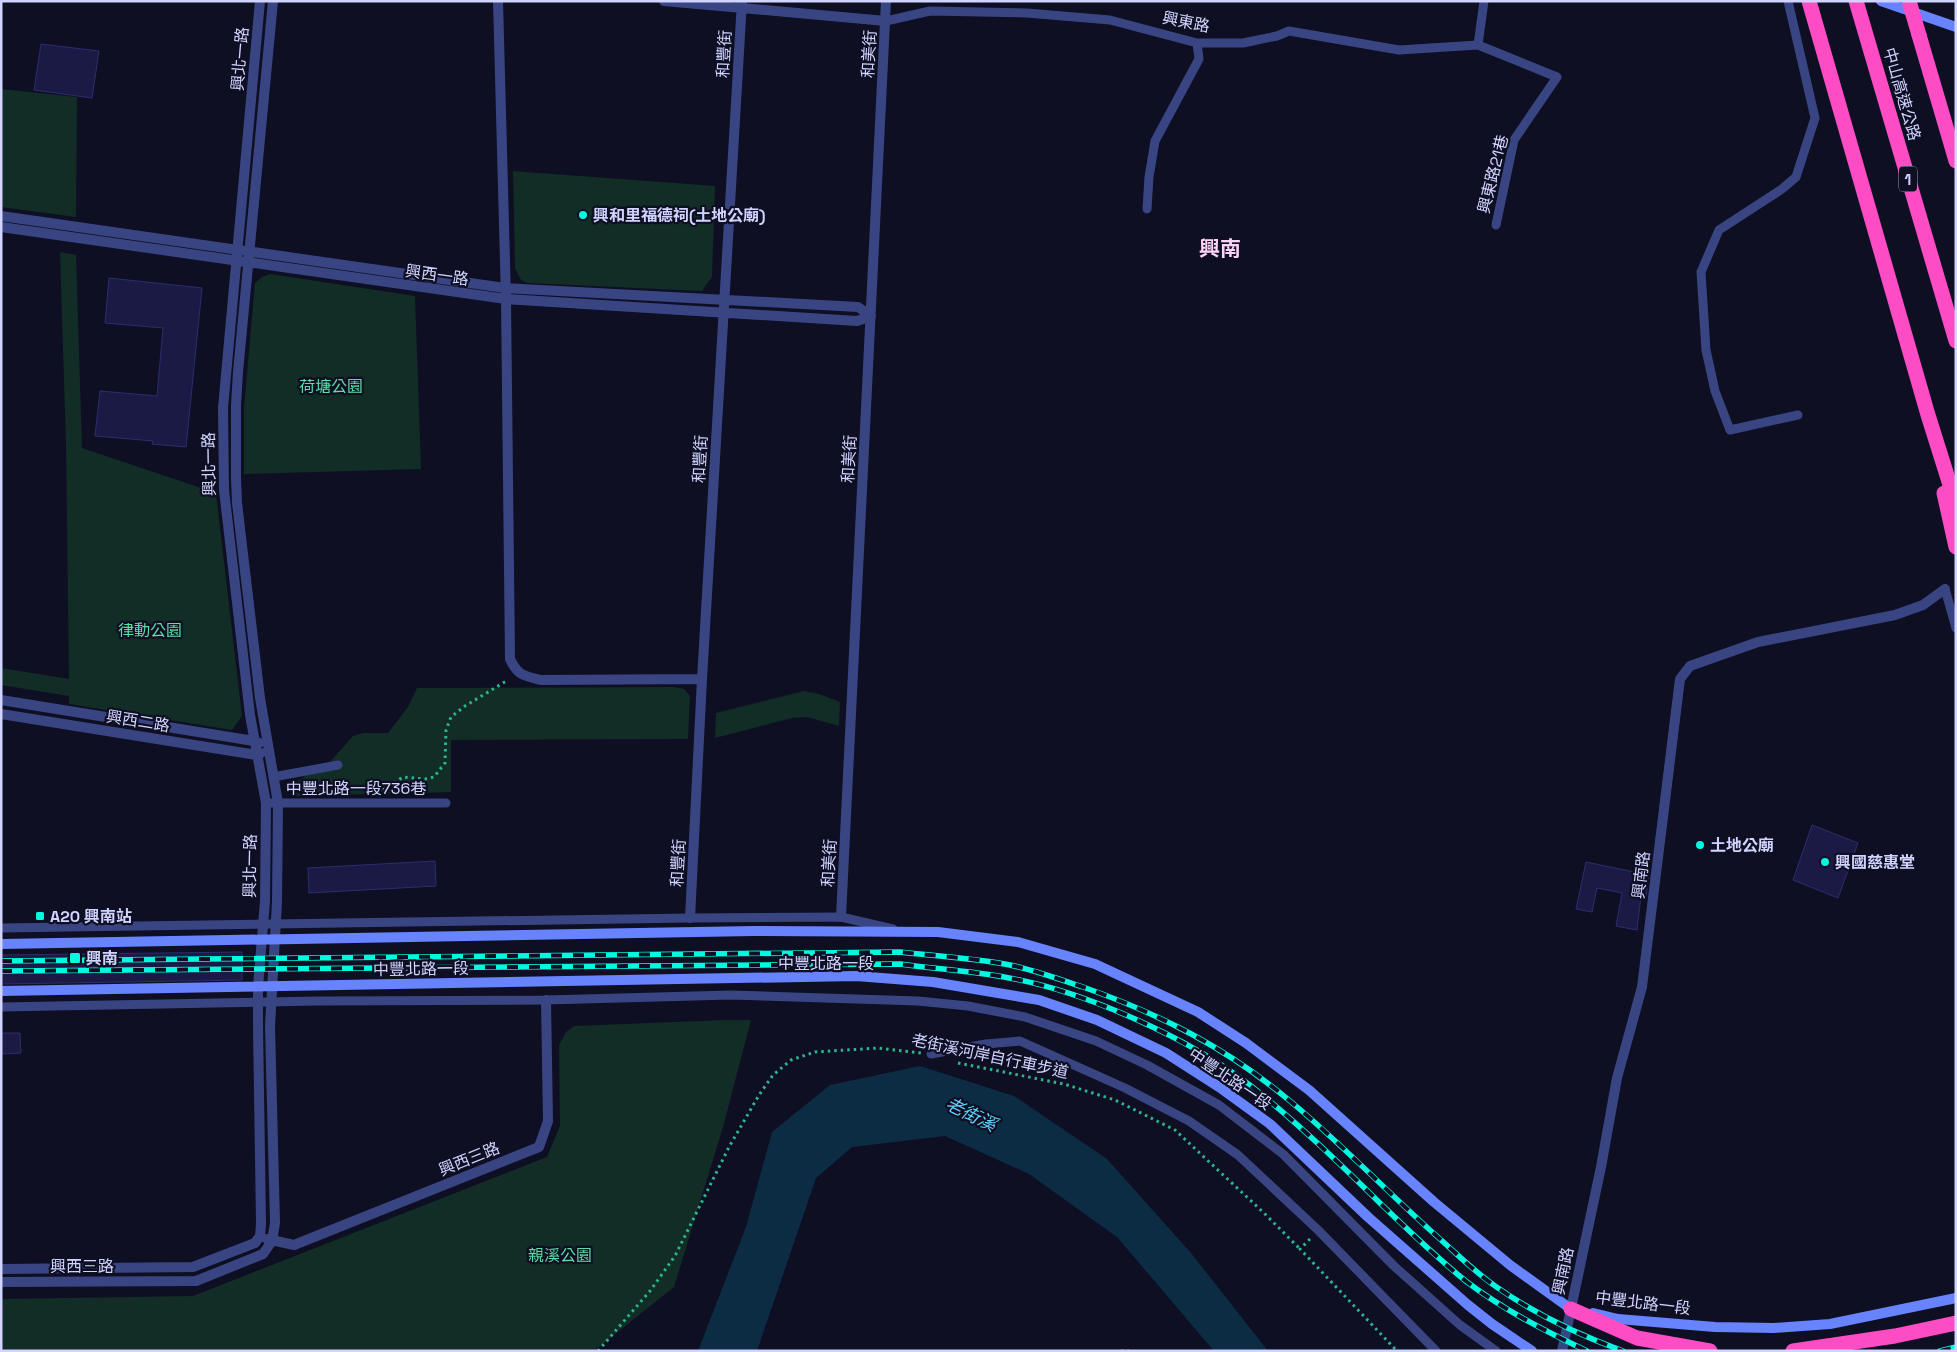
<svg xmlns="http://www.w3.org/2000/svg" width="1957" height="1352" font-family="'Space Grotesk','Noto Sans TC',sans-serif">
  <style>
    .green { fill: #112d26 }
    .water { fill: #0c2c44 }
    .building { fill: #1a1a44; stroke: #2c2d70 }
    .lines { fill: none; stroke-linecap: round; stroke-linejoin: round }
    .path { stroke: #2fb491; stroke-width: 3; stroke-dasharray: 2.5 4; stroke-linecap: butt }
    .service { stroke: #394582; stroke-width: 9 }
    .minor { stroke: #394582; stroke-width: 10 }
    .secondary { stroke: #6883fe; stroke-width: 10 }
    .motorway { stroke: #fe4cc5; stroke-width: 15 }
    .rail-casing { stroke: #02f9e0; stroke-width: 5.5 }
    .rail { stroke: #0e0f23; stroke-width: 4; stroke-dasharray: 11; stroke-linecap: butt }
    .motorway-bridge { stroke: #fe4cc5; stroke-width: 15 }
    .poi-dot { fill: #02f9e0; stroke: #0e0f23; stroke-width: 2 }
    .labels { text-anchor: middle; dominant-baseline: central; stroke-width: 4.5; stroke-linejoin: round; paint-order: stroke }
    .shield { fill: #0e0f23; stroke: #9699bd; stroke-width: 1 }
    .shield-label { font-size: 15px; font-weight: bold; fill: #d0d4ff }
    .street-label { font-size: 16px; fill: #d0d4ff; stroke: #0e0f23 }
    .poi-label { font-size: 16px; font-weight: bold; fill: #d0d4ff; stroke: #0e0f23; text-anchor: start }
    .park-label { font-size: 16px; fill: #5ddea4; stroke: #0e0f23 }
    .water-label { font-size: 18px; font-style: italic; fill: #5fd4fe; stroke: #0e0f23 }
    .district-label { font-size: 21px; font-weight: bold; fill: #ffd2f7; stroke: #0e0f23 }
  </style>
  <rect width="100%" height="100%" fill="#0e0f23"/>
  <path class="green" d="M1 89 77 97 76 217 1 207Z
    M513 171 715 186 712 277 702 291 527 283 521 280 515 268Z
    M60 252 76 255 82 448 216 493 242 716 232 730 69 704V696L1 685V668L69 679 66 444Z
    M270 274 415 296 421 469 244 474V408L255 283 262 277Z
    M674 687 684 689 690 696 688 739 451 740V792L295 796 293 782 301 780 309 772 330 762 353 736 363 733H388L408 707 417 688Z
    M804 691 819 694 840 702 839 726 807 717 792 718 715 738 716 713Z
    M725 1020H751L723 1127 674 1287 594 1351H1V1299L193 1296 547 1157 560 1126 559 1045 566 1032 574 1026Z"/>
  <path class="water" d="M920 1066 1014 1096 1107 1159 1191 1253 1268 1351H1214L1117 1237 1029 1174 945 1136 852 1147 816 1178 757 1351H698L746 1227 772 1132 830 1085Z"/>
  <path class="building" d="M41 44 99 51 92 98 34 90Z
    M109 278 202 288 186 447 152 444 153 441 95 436 100 391 157 396 163 328 105 323Z
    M1812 825 1858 843 1838 898 1793 880Z
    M435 861 436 886 309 893 308 868Z
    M1586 862 1649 875 1646 897 1641 896 1637 930 1616 926 1622 893 1597 888 1592 912 1576 909Z
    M242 952V980L1 984V955Z
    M1 1033H20L21 1053 1 1054Z"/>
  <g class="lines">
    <path class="path" d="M383 790 403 777 425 779 434 777 445 763 446 730 451 717 465 706 508 680
      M958 1063 1064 1084 1115 1100 1175 1130 1264 1213 1300 1249
      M1310 1239 1300 1249 1397 1351
      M598 1351 650 1291 675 1256 729 1147 759 1095 773 1075 791 1060 815 1052 878 1048 921 1053
      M1121 1351H1129"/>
    <path class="service" d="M1788 1 1815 118 1796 177 1782 189 1719 230 1701 272 1706 350 1715 391 1730 430 1798 415
      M886 21 930 11 1027 13 1110 20 1197 43H1243L1277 36 1289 31 1399 50 1478 45 1484 1
      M1478 45 1557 77 1514 140 1496 225
      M1147 209 1149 177 1155 141 1199 59 1197 43
      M1945 589 1956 628
      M273 777 338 765
      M271 803H446
      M1 928 690 918 841 917 893 929
      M1 1007 318 1001 546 1000 731 995 918 1001 968 1006 1025 1017 1096 1041 1147 1065 1219 1105 1283 1154 1394 1266 1460 1325 1496 1351
      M931 1054 986 1044 1020 1041 1125 1088 1189 1121 1238 1155 1318 1230 1436 1351"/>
    <path class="minor" d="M498 1 506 299 510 659C518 676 524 676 541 680L702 679
      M664 1 886 21
      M1 216 505 288 858 307 871 316
      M1 227 506 299 857 321 871 316
      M1 700 254 741 259 743
      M1 714 257 755 261 753
      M841 917 886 1
      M690 918 702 679 742 1
      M267 1239 294 1245 539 1147 548 1121 546 1000
      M1 1269 193 1267 255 1243 260 1236 261 1224 258 1026V987L265 901 266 803 250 715 224 490 223 408 260 1
      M1 1282 196 1281 263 1254 272 1241 275 1223 270 1026 277 902 278 803 260 698 237 503 236 478V405L238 372 273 1
      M1562 1351 1601 1167 1617 1078 1642 987 1680 679 1690 666 1758 642 1895 615 1923 605 1945 589"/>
    <path class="secondary" d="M1881 1 1956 27
      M1 944 754 931 938 932 1018 942 1095 964 1198 1012 1246 1043 1309 1090 1434 1202 1510 1265 1571 1309 1576 1310
      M1 991 856 976 933 982 1039 1000 1097 1020 1166 1053 1219 1087 1270 1124 1368 1217 1468 1305 1492 1324 1532 1351
      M1593 1313 1618 1319 1715 1327 1774 1328 1830 1324 1956 1298"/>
    <path class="motorway" d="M1809 1 1928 415 1956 504
      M1856 1 1956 341
      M1919 35 1956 161
      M1944 493 1956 547
      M1571 1309 1637 1338 1710 1351
      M1793 1351 1895 1336 1956 1323"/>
    <g class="rail-casing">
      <path id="rail" d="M1 961 900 952C936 956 974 958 1010 965 1034 970 1059 979 1083 987 1160 1014 1227 1048 1290 1101 1342 1144 1389 1194 1440 1239 1459 1256 1477 1274 1498 1288 1537 1315 1579 1335 1623 1351
        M1 971 900 964C936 969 973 971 1009 978 1084 991 1191 1039 1251 1086 1298 1123 1341 1165 1383 1206 1410 1232 1438 1259 1467 1282 1504 1310 1545 1331 1587 1351
        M1940 1351 1956 1347"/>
    </g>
    <use href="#rail" class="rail"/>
    <path class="motorway-bridge" d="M1909 1 1919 35"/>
  </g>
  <g class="poi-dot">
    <circle cx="583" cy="215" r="5"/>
    <circle cx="1700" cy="845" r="5"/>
    <circle cx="1825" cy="862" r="5"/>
    <rect x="35" y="911" width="10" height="10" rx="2.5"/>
    <rect x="69" y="952" width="12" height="12" rx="2.5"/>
  </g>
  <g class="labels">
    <rect class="shield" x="1899" y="166.5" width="18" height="25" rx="4"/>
    <g class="shield-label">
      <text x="1908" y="179">1</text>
    </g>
    <g class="street-label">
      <text transform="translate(1186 22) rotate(11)">興東路</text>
      <text transform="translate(724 54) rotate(-87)">和豐街</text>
      <text transform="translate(869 54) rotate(-87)">和美街</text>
      <text transform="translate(240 59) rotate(-85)">興北一路</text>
      <text transform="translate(1902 94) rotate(74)">中山高速公路</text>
      <text transform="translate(1493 174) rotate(-76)">興東路21巷</text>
      <text transform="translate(437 275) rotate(8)">興西一路</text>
      <text transform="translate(700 459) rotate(-87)">和豐街</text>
      <text transform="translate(849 459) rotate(-87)">和美街</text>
      <text transform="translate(209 464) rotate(-91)">興北一路</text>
      <text transform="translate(138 721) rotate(9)">興西二路</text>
      <text x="356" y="788">中豐北路一段736巷</text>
      <text transform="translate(678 863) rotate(-87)">和豐街</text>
      <text transform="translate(829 863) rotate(-87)">和美街</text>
      <text transform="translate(250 866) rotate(-89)">興北一路</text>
      <text transform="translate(1641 875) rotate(-83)">興南路</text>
      <text x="826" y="963">中豐北路一段</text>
      <text transform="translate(421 969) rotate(-1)">中豐北路一段</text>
      <text transform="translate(990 1056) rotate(12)">老街溪河岸自行車步道</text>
      <text transform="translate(1230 1079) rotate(34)">中豐北路一段</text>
      <text transform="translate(469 1159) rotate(-22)">興西三路</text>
      <text x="82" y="1266">興西三路</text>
      <text transform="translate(1563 1271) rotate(-78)">興南路</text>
      <text transform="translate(1643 1303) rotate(7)">中豐北路一段</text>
    </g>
    <g class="poi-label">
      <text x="593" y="215">興和里福德祠(土地公廟)</text>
      <text x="1710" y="845">土地公廟</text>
      <text x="1835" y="862">興國慈惠堂</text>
      <text x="50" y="916">A20 興南站</text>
      <text x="86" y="958">興南</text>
    </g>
    <g class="park-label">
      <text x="331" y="386">荷塘公園</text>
      <text x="150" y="630">律動公園</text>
      <text x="560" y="1255">親溪公園</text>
    </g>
    <g class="water-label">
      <text transform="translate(971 1114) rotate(26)">老街溪</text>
    </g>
    <g class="district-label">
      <text x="1220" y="248">興南</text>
    </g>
  </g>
  <rect width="1957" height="1352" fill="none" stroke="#d0d4ff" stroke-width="5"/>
</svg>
